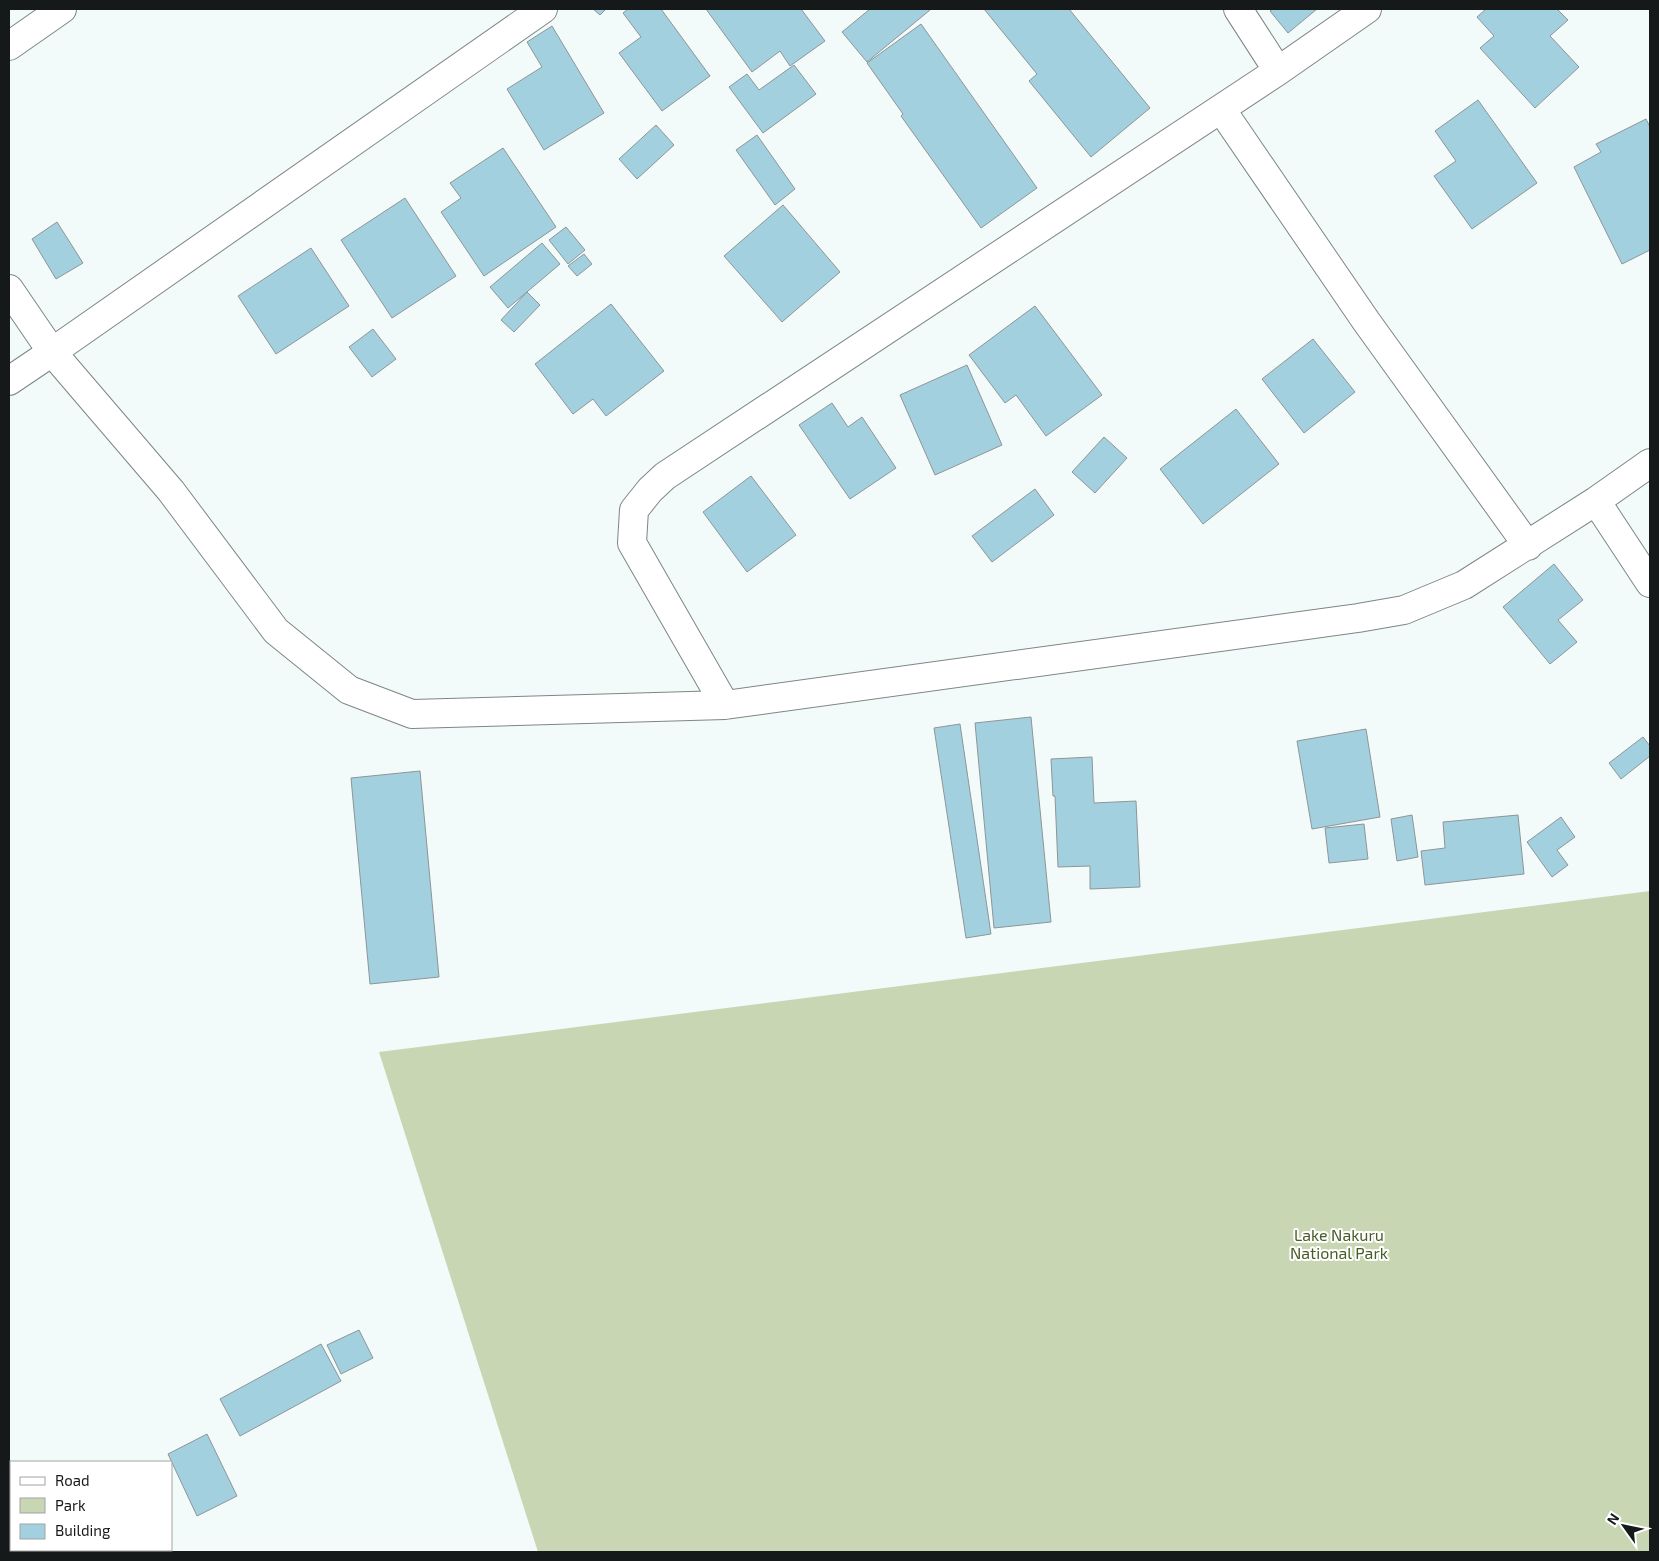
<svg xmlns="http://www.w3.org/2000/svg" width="1659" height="1561" font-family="'Exo 2',sans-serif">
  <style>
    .green { fill: #c8d6b4 }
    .building { fill: #a2d0de; stroke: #8e9598 }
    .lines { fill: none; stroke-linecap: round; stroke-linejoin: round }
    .street-casing { stroke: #7e8685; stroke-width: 30 }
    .street { stroke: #fff; stroke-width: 28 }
    .labels { text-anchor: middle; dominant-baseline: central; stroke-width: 4; stroke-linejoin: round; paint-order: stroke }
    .park-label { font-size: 16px; fill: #495c26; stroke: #fff }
  </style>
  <rect width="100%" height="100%" fill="#f3fbfa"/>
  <path class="green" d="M1650 891V1552H538L379 1052Z"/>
  <path class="building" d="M593 9H606L600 15Z
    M628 9H661L710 76 662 111 619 53 641 37 623 13Z
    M706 9H801L825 41 790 66 780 51 752 72Z
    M870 9H929L930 10 867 62 842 32Z
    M984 9H1069L1150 108 1091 157 1029 81 1037 74Z
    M1273 9H1317L1288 33 1270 11Z
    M1486 9H1557L1568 20 1550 36 1579 67 1535 108 1480 48 1494 36 1477 17Z
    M921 24 1037 188 981 228 901 116 903 114 867 63Z
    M552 26 604 113 544 150 507 89 542 67 527 42Z
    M794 65 816 94 763 133 729 87 747 74 759 90Z
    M1478 100 1537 183 1472 229 1434 176 1456 161 1435 131Z
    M1646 119 1650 127V250L1622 264 1574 167 1601 152 1596 144Z
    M656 125 674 145 637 179 619 159Z
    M757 135 795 189 775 205 736 150Z
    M503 148 556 227 484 276 441 212 461 198 450 183Z
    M405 198 456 276 392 318 341 240Z
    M783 205 840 272 782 322 724 256Z
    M57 222 83 263 56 279 32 239Z
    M566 227 585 250 568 264 549 240Z
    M542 243 560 264 508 308 490 287Z
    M311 248 349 306 276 354 238 296Z
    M584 254 592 264 577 276 568 266Z
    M527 292 540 305 514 332 501 320Z
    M611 304 664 371 606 416 593 399 573 414 535 364Z
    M1035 306 1102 395 1046 436 1016 395 1005 403 969 355Z
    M373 329 396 359 372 377 349 347Z
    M1313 339 1355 392 1304 433 1262 379Z
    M967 365 1002 445 935 475 900 395Z
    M832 403 848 427 862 417 896 468 850 499 799 425Z
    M1236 409 1279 464 1203 524 1160 469Z
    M1104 437 1127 458 1095 493 1072 472Z
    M751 476 796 535 747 572 703 512Z
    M1035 489 1054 515 992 562 972 536Z
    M1554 564 1583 600 1558 620 1577 642 1550 664 1503 607Z
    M1031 717 1051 922 994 928 975 723Z
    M960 724 991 934 966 938 934 728Z
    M1366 729 1380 817 1312 829 1297 741Z
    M1643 737 1650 746V756L1621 779 1609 763Z
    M1092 757 1094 803 1136 801 1140 887 1090 889V866L1058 867 1055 796H1053L1051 759Z
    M420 771 439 977 370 984 351 778Z
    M1412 815 1418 857 1397 861 1391 819Z
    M1518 815 1524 874 1425 885 1421 851 1445 848 1443 822Z
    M1561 817 1575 837 1557 850 1568 865 1552 877 1527 842Z
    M1364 824 1368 859 1329 863 1325 828Z
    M359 1330 373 1358 341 1374 327 1345Z
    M321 1344 341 1381 240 1436 220 1399Z
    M207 1434 237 1496 197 1516 168 1454Z"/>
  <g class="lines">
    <g class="street-casing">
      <path id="street" d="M1238 9 1278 71
        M9 46 62 9
        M1221 109 1366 321 1528 546
        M9 289 52 352 543 9
        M9 381 52 352 171 491 276 631 349 690 412 714 725 705 1358 618 1404 610 1464 585 1596 501 1650 463
        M1596 501 1650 583
        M725 705 632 543 634 510 650 490 665 476 1278 71 1367 9"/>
    </g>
    <use href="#street" class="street"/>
  </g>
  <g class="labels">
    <g class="park-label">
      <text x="1339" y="1234">Lake Nakuru<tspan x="1339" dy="18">National Park</tspan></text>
    </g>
  </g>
  <rect width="1659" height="1561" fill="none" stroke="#161919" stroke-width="20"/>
  <rect x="10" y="1461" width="162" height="90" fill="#ffffff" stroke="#a2a3a3"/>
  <rect x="20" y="1477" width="25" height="8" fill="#ffffff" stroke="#a2a3a3"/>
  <text x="55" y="1486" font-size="15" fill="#161919">Road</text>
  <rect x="20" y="1498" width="25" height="15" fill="#c8d6b4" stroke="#a2a3a3"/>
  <text x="55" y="1511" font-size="15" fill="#161919">Park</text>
  <rect x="20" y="1524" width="25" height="15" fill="#a2d0de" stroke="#a2a3a3"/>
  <text x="55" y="1536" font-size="15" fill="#161919">Building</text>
  <g transform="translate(1624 1526) rotate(303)" stroke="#ffffff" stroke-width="4" paint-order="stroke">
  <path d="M0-4L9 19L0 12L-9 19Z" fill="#161919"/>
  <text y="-8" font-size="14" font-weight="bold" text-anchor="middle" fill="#161919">N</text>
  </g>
</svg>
